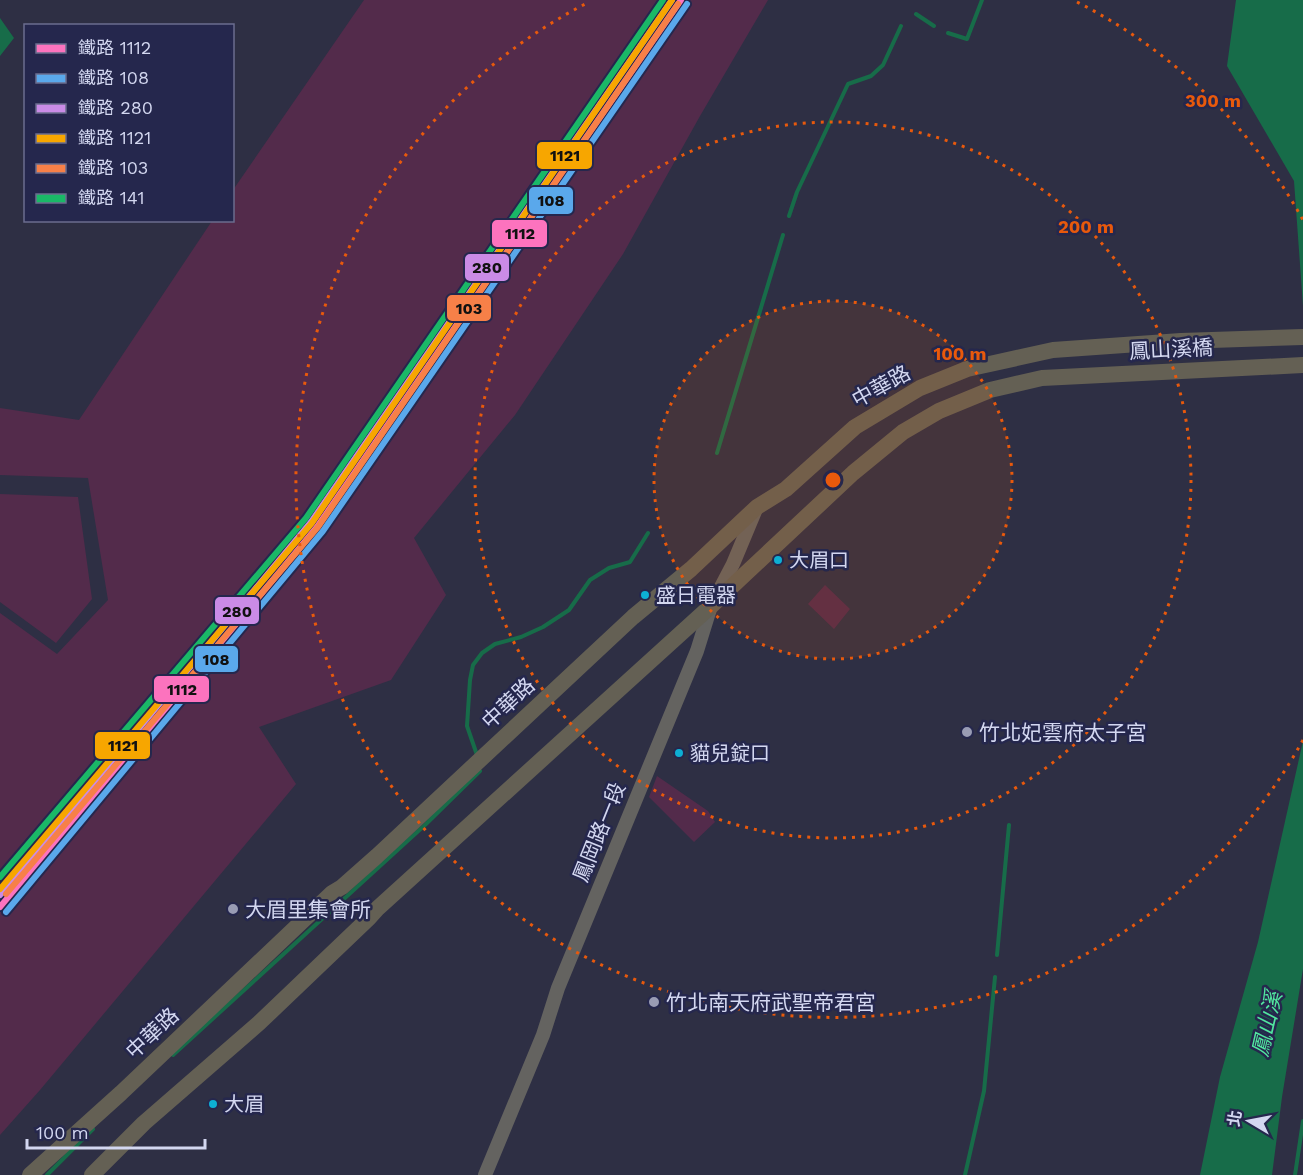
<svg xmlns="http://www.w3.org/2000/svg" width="1303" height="1175" font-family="'Work Sans','Noto Sans TC',sans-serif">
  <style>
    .green { fill: #532b4b }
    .water { fill: #176c49 }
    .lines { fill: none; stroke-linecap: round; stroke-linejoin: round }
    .stream { stroke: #176c49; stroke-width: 4 }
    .minor { stroke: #646360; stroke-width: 14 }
    .major { stroke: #646054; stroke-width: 16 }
    .rail-1-casing { stroke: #25274d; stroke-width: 10 }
    .rail-2-casing { stroke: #25274d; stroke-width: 10 }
    .rail-3-casing { stroke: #25274d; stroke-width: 10 }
    .rail-4-casing { stroke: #25274d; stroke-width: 10 }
    .rail-5-casing { stroke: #25274d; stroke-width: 10 }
    .rail-6-casing { stroke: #25274d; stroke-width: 10 }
    .rail-1 { stroke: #fc73be; stroke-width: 6 }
    .rail-2 { stroke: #5aa8eb; stroke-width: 6 }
    .rail-3 { stroke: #ca8be6; stroke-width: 6 }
    .rail-4 { stroke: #f7a600; stroke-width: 6 }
    .rail-5 { stroke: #f78048; stroke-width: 6 }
    .rail-6 { stroke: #1ab867; stroke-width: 6 }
    .ring { fill: none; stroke: #e8590c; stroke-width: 3; stroke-dasharray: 3 6 }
    .bus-dot { fill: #0dafd3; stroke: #25274d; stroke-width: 2 }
    .poi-dot { fill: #999cb4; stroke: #25274d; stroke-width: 2 }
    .labels { text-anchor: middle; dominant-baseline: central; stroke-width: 5; stroke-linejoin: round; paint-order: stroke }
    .bus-label { font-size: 20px; fill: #d3d7f0; stroke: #25274d; text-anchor: start }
    .street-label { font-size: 21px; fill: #d3d7f0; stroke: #25274d }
    .poi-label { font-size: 21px; fill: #d3d7f0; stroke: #25274d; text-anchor: start }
    .water-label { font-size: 22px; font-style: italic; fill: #51e69f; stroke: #25274d }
    .centre { fill: #e8590c; stroke: #25274d; stroke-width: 3 }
    .ring-label { font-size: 18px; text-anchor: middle; font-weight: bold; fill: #e8590c; stroke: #25274d; stroke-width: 5; stroke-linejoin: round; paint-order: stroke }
    .line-badge { stroke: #25274d; stroke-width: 2 }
    .pale-badge-label { font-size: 16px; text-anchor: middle; font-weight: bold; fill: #111 }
  </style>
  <rect width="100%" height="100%" fill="#2e2f44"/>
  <path class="green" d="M364 0H768L700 116 623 254 515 415 414 538 446 595 391 680 259 727 296 784 40 1090 0 1135V613L57 654 108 600 88 478 0 475V408L79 420 212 221 232 220 233 190Z
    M0 494 78 497 92 599 56 643 0 602Z
    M825 585 850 609 834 629 808 604Z
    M657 776 708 811 715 822 694 842 649 797Z"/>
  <path class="water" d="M1236 0H1303V306L1294 181 1227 66Z
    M0 18 14 38 0 56Z
    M1303 741V969L1282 1097 1272 1175H1200L1220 1077 1258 942Z"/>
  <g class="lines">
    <path class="stream" d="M916 14 934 26
      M948 33 967 39 982 0
      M789 216 797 192 848 84 871 76 883 65 901 26
      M717 453 783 235
      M477 755 467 726 470 680 473 665 482 653 495 644 521 637 543 627 569 610 590 580 609 568 630 562 648 533
      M997 955 1009 825
      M173 1055 426 824 480 771
      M47 1175 93 1129
      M965 1175 984 1091 995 977
      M1295 1175 1303 1121"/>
    <path class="minor" d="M485 1175 543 1035 558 988 697 651 711 606 733 564 756 509"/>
    <path class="major" d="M30 1175 121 1093 332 893 342 887 377 856 633 617 691 569 757 507 786 489 855 427 920 388 967 369 1053 350 1181 341 1303 337
      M92 1175 144 1123 259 1023 369 918 378 908 711 606 853 473 903 432 939 411 990 390 1042 378 1303 365"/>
    <g class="rail-1-casing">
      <path id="rail-1" d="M0 907 317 527 681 0"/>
    </g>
    <g class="rail-2-casing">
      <path id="rail-2" d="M6 912 323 531 687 4"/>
    </g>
    <g class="rail-3-casing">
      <path id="rail-3" d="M0 895 311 522 672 0"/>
    </g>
    <g class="rail-4-casing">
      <path id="rail-4" d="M0 889 312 523 672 0"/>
    </g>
    <g class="rail-5-casing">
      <path id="rail-5" d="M6 894 318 527 678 4"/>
    </g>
    <g class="rail-6-casing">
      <path id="rail-6" d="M0 877 306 518 663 0"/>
    </g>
    <use href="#rail-1" class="rail-1"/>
    <use href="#rail-2" class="rail-2"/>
    <use href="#rail-3" class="rail-3"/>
    <use href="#rail-4" class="rail-4"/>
    <use href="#rail-5" class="rail-5"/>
    <use href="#rail-6" class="rail-6"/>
  </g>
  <circle cx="833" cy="480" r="179" fill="#e8590c" fill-opacity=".12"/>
  <g class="ring">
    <circle cx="833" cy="480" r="179"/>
    <circle cx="833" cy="480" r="358"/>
    <path d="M1303 740A537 537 0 1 1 589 2M1077 2A537 537 0 0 1 1303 220"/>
  </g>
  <g class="bus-dot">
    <circle cx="778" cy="560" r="5"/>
    <circle cx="645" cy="595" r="5"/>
    <circle cx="679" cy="753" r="5"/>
    <circle cx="213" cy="1104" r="5"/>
  </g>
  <g class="poi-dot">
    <circle cx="967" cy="732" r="6"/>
    <circle cx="233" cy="909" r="6"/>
    <circle cx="654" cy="1002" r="6"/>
  </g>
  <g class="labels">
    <g class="bus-label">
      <text x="789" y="560">大眉口</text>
      <text x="656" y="595">盛日電器</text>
      <text x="690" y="753">貓兒錠口</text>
      <text x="224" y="1104">大眉</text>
    </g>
    <g class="street-label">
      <text transform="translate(1171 349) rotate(-3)">鳳山溪橋</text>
      <text transform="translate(881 386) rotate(-29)">中華路</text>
      <text transform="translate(508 703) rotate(-43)">中華路</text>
      <text transform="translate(599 832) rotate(-68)">鳳岡路一段</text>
      <text transform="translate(152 1033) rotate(-43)">中華路</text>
    </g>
    <g class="poi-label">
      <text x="979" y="732">竹北妃雲府太子宮</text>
      <text x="245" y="909">大眉里集會所</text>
      <text x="666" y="1002">竹北南天府武聖帝君宮</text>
    </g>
    <g class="water-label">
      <text transform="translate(1267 1024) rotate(-77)">鳳山溪</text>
    </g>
  </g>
  <circle cx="833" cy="480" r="9" class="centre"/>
  <g class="ring-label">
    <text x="1213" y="107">300 m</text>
    <text x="1086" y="233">200 m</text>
    <text x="960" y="360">100 m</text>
  </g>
  <g class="line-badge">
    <rect x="536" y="141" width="57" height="29" rx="6" fill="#f7a600"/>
    <rect x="528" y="186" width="46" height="29" rx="6" fill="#5aa8eb"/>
    <rect x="491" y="219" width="57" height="29" rx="6" fill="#fc73be"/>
    <rect x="464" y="253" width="46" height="29" rx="6" fill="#ca8be6"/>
    <rect x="446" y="294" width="46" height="28" rx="6" fill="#f78048"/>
    <rect x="214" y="596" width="46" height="29" rx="6" fill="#ca8be6"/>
    <rect x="194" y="645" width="45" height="28" rx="6" fill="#5aa8eb"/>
    <rect x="153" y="675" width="57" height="28" rx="6" fill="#fc73be"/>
    <rect x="94" y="731" width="57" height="29" rx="6" fill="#f7a600"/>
  </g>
  <g class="pale-badge-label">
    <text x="565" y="161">1121</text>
    <text x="551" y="206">108</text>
    <text x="520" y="239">1112</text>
    <text x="487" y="273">280</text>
    <text x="469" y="314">103</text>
    <text x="237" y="617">280</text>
    <text x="216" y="665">108</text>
    <text x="182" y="695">1112</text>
    <text x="123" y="751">1121</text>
  </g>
  <rect x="24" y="24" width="210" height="198" fill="#25274d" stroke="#6b6d8e" stroke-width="1.5"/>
  <rect x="36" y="44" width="30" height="9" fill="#fc73be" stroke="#6b6d8e" stroke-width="1.5"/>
  <text x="78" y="54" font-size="18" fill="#d3d7f0">鐵路 1112</text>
  <rect x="36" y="74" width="30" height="9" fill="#5aa8eb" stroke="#6b6d8e" stroke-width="1.5"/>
  <text x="78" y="84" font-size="18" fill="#d3d7f0">鐵路 108</text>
  <rect x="36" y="104" width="30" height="9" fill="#ca8be6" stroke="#6b6d8e" stroke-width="1.5"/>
  <text x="78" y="114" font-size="18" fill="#d3d7f0">鐵路 280</text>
  <rect x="36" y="134" width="30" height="9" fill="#f7a600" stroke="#6b6d8e" stroke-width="1.5"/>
  <text x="78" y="144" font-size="18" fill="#d3d7f0">鐵路 1121</text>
  <rect x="36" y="164" width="30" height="9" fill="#f78048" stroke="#6b6d8e" stroke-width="1.5"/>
  <text x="78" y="174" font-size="18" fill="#d3d7f0">鐵路 103</text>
  <rect x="36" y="194" width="30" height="9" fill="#1ab867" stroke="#6b6d8e" stroke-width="1.5"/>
  <text x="78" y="204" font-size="18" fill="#d3d7f0">鐵路 141</text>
  <g transform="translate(1249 1121) rotate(280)" stroke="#25274d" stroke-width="4.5" paint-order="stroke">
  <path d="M0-4.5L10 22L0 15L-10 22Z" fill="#d3d7f0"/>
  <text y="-9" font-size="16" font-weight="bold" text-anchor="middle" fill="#d3d7f0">北</text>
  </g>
  <path d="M27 1139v9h178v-9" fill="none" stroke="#d3d7f0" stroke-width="3"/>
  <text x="36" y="1139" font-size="18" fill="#d3d7f0" stroke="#25274d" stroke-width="4.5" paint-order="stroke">100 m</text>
</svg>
